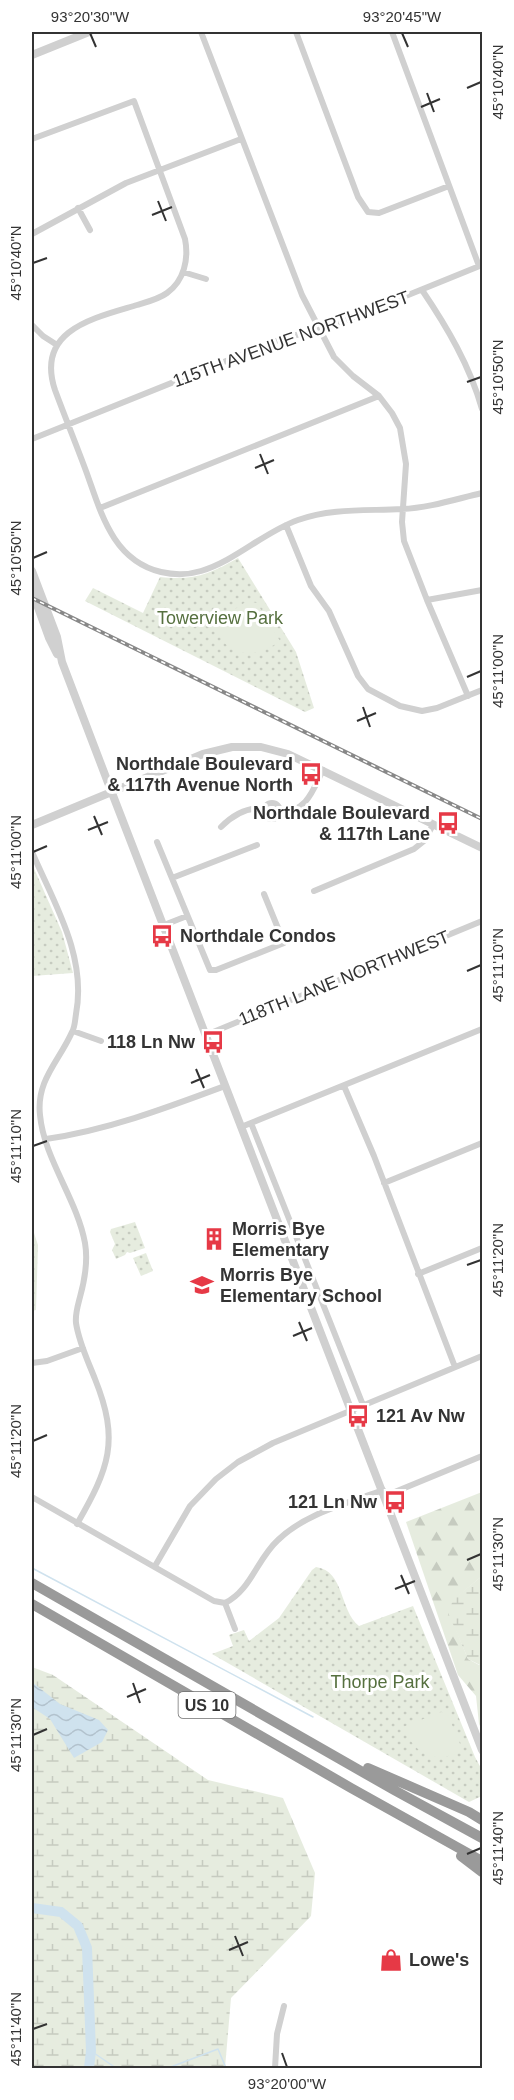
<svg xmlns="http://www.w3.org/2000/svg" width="514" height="2100" font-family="Arial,sans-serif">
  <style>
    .grass { fill: url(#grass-dots) }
    .forest { fill: url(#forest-firs) }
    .wetland { fill: url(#wetland-marsh) }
    .garden { fill: #e6ecdf }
    .water { fill: url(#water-waves) }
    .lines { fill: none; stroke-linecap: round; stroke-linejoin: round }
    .stream { stroke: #cfe2ee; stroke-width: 1.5 }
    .river { stroke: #cfe2ee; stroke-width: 10 }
    .minor { stroke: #d0d0d0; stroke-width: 6 }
    .tertiary { stroke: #d0d0d0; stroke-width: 8 }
    .motorway { stroke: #9a9a9a; stroke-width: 10 }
    .rail-casing { stroke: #888; stroke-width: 4 }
    .rail { stroke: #fff; stroke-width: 1.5; stroke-dasharray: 4.5; stroke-linecap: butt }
    .ticks { fill: none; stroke: #333; stroke-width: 2 }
    .labels { text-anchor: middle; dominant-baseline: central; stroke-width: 6; stroke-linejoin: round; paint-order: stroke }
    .shield { fill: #fff; stroke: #707070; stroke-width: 1.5 }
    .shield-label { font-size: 16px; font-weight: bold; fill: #333 }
    .street-label { font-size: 18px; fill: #333; stroke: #fff }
    .park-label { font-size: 18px; fill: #56703f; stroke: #fff }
    .poi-label { font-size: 18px; font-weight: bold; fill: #333; stroke: #fff; text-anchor: start }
    .neatline { fill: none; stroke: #333; stroke-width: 2 }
    .ticks-label { font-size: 15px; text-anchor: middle; fill: #333 }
  </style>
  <defs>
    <pattern id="grass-dots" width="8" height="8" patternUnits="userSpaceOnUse" patternTransform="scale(1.5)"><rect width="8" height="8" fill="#e6ecdf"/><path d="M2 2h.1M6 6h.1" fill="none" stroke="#c6cbc0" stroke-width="1.8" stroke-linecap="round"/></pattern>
    <pattern id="forest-firs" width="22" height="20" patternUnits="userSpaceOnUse" patternTransform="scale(1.5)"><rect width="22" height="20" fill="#e6ecdf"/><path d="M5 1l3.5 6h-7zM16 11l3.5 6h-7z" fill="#c6cbc0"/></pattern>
    <pattern id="wetland-marsh" width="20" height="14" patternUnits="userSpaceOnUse" patternTransform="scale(1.5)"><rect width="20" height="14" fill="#e6ecdf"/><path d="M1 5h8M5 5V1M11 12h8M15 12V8" fill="none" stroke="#c6cbc0"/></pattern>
    <pattern id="water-waves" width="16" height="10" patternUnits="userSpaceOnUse" patternTransform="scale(1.5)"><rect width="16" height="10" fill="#cfe2ee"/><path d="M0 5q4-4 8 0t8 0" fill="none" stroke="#b2c2cd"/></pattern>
  </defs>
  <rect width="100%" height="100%" fill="#fff"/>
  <path class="grass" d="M238 558 296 652 314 708 305 712 85 601 93 588 143 613 160 577C193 581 210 574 238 558Z
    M32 864 62 932 73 973 32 976Z
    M135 1222 145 1248 130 1253 127 1252 125 1255 116 1259 112 1250 115 1244 110 1232 111 1229Z
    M32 1227 38 1245 36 1310 32 1311Z
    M146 1253 153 1271 141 1276 133 1258Z
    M316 1567C345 1571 339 1610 359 1626L413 1606 475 1757 482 1770V1796L469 1802 212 1654 233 1646 229 1635 244 1630 249 1641 279 1618 312 1570Z"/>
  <path class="forest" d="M482 1492V1576L457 1597 448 1610 468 1659 479 1665 482 1664V1730L479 1724 476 1696 458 1675 406 1522Z"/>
  <path class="wetland" d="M482 1576V1664L480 1665 468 1659 447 1610 456 1597Z
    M32 1667 53 1675 208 1780 283 1798 315 1873 311 1916 231 1998 225 2068H32Z"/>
  <path class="garden" d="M247 601 257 603 280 641C254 660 224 658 214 623Z
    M441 1712 447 1713 463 1751C434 1764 416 1756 403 1727Z"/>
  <path class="water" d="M32 1682 60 1704 99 1720 108 1730 102 1742 74 1758 50 1719 32 1707Z"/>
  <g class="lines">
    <path class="stream" d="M32 1568 313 1717
      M91 2051 116 2068
      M168 2068 218 2049 226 2068"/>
    <path class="river" d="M32 1908 61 1912 78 1926 87 1948 91 2051 89 2068"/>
    <path class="minor" d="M201 32 302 295 334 357 353 376 379 396 392 413 400 428 406 464 402 522 404 541 427 600 468 696
      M296 32 358 197 368 212 379 213 449 186
      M392 32 479 266
      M32 139 134 101 185 239C189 259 184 281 167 293 159 299 147 302 137 305 94 318 35 330 55 390 65 417 76 444 86 471 101 512 112 560 161 572 174 575 188 575 201 571 235 561 264 532 298 520 332 508 367 511 402 509 429 508 456 499 482 493
      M78 208 90 230
      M32 234 126 183 241 139
      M183 272 206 279
      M422 290C447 327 470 366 482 409
      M32 325 43 336 57 345
      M32 439 286 337 322 330 482 265
      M100 508 379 396
      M286 525 311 586 329 611 358 676 368 689 400 706 422 711 437 708 482 690
      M427 600 482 590
      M264 811a8 8 0 1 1 16 0a8 8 0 1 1-16 0Z
      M280 813C308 810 312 792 323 770
      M221 827C233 815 247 806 265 809
      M157 842 210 970H216L284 943 264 894
      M32 852C54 903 87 956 76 1014 75 1020 75 1027 72 1032 60 1060 36 1080 40 1115 44 1159 77 1199 85 1243 88 1260 85 1279 80 1297 78 1305 75 1314 76 1323 79 1343 88 1361 95 1379 120 1441 109 1468 77 1524
      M172 878 257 845
      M314 891 414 849 424 841 433 825
      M164 925 187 916
      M73 1031 101 1041
      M206 1035 482 921
      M344 1086 374 1156 455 1367
      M251 1123 363 1405
      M241 1127 482 1029
      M46 1139C108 1130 166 1108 225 1086
      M384 1183 482 1143
      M418 1274 482 1248
      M32 1363 47 1361 83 1348
      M385 1496 482 1456
      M32 1497 214 1601 225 1603
      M155 1566 190 1506 216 1479 238 1462 273 1443 482 1356
      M225 1603C251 1590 257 1559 278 1540 306 1513 348 1503 383 1490
      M225 1603 235 1629
      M275 2068 277 2034 284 2006"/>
    <path class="tertiary" d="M32 55 89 32
      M32 571 57 637 62 662 107 780 482 1750
      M32 591 49 638 57 654
      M32 825 203 754 232 747H261L288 754 482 848"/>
    <path class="motorway" d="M32 1583 394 1790 482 1838
      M32 1604 351 1788 482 1861
      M368 1768 469 1812 482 1820
      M461 1856 482 1872"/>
    <g class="rail-casing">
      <path id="rail" d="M32 598 482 819"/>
    </g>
    <use href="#rail" class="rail"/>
  </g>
  <path class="ticks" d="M90 33 96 47M402 33 408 47M467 88 481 82M427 93 434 112M421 107 440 99M158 201 166 221M152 215 172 207M33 263 47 258M467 382 481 377M260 454 268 474M255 468 274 460M33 558 47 552M467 677 481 671M363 707 370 727M357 721 376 713M94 816 102 835M88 830 108 822M33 852 47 846M467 971 481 965M196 1069 204 1088M191 1083 210 1075M33 1146 47 1141M467 1265 481 1260M299 1322 307 1341M293 1336 312 1328M33 1441 47 1435M467 1560 481 1554M401 1575 409 1594M395 1589 415 1581M133 1683 140 1703M127 1697 146 1689M33 1735 47 1729M467 1854 481 1848M235 1936 243 1956M229 1950 248 1942M33 2029 47 2024M282 2053 287 2067"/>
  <defs>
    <g id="bus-bare" transform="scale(1.8)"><path d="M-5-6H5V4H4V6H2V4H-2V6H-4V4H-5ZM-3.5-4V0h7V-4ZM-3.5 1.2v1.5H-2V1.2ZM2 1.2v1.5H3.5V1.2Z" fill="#e63946" stroke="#fff" stroke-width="2.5" paint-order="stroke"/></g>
    <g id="building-bare" transform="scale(1.8)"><path d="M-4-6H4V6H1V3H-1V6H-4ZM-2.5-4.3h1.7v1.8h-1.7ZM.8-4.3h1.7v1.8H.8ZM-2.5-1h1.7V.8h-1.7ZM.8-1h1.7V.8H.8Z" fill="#e63946" stroke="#fff" stroke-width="2.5" paint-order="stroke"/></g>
    <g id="school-bare" transform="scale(1.8)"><path d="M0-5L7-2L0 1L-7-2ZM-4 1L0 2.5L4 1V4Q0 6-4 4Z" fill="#e63946" stroke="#fff" stroke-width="2.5" paint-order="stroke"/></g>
    <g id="shop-bare" transform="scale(1.8)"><path d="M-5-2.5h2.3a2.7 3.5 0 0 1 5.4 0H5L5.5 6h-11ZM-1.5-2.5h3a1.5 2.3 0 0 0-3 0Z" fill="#e63946" stroke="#fff" stroke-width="2.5" paint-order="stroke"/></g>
  </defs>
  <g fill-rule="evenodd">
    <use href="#bus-bare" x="311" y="774"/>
    <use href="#bus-bare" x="448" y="823"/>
    <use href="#bus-bare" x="162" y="936"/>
    <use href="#bus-bare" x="213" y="1042"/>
    <use href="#building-bare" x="214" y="1239"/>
    <use href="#school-bare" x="202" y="1285"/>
    <use href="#bus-bare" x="358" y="1416"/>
    <use href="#bus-bare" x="395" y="1502"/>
    <use href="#shop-bare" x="391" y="1960"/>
  </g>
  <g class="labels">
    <rect class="shield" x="178.5" y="1692" width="57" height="26" rx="4.5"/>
    <g class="shield-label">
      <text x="207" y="1705">US 10</text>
    </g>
    <g class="street-label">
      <text transform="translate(291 339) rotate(-20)">115TH AVENUE NORTHWEST</text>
      <text transform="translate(344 978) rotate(-22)">118TH LANE NORTHWEST</text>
    </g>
    <g class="park-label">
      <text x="220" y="618">Towerview Park</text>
      <text x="380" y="1682">Thorpe Park</text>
    </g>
    <g class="poi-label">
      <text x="293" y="764" text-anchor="end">Northdale Boulevard<tspan x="293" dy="21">&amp; 117th Avenue North</tspan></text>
      <text x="430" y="813" text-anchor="end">Northdale Boulevard<tspan x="430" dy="21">&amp; 117th Lane</tspan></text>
      <text x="180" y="936">Northdale Condos</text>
      <text x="195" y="1042" text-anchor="end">118 Ln Nw</text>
      <text x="232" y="1229">Morris Bye<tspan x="232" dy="21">Elementary</tspan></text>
      <text x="220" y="1275">Morris Bye<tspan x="220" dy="21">Elementary School</tspan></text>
      <text x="376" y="1416">121 Av Nw</text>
      <text x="377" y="1502" text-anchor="end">121 Ln Nw</text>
      <text x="409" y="1960">Lowe's</text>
    </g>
  </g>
  <rect width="514" height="2100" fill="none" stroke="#ffffff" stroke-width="66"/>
  <rect x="33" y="33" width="448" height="2034" class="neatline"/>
  <g class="ticks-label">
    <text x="90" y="22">93°20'30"W</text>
    <text x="402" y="22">93°20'45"W</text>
    <text transform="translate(498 82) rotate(-90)" y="5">45°10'40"N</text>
    <text transform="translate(16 263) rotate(-90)" y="5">45°10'40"N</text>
    <text transform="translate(498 377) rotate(-90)" y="5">45°10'50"N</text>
    <text transform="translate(16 558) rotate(-90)" y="5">45°10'50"N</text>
    <text transform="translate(498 671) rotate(-90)" y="5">45°11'00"N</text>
    <text transform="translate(16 852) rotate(-90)" y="5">45°11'00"N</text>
    <text transform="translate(498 965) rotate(-90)" y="5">45°11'10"N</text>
    <text transform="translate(16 1146) rotate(-90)" y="5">45°11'10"N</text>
    <text transform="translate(498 1260) rotate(-90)" y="5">45°11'20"N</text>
    <text transform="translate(16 1441) rotate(-90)" y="5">45°11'20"N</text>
    <text transform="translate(498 1554) rotate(-90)" y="5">45°11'30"N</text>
    <text transform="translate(16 1735) rotate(-90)" y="5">45°11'30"N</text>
    <text transform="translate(498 1848) rotate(-90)" y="5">45°11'40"N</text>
    <text transform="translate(16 2029) rotate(-90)" y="5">45°11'40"N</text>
    <text x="287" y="2089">93°20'00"W</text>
  </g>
</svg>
